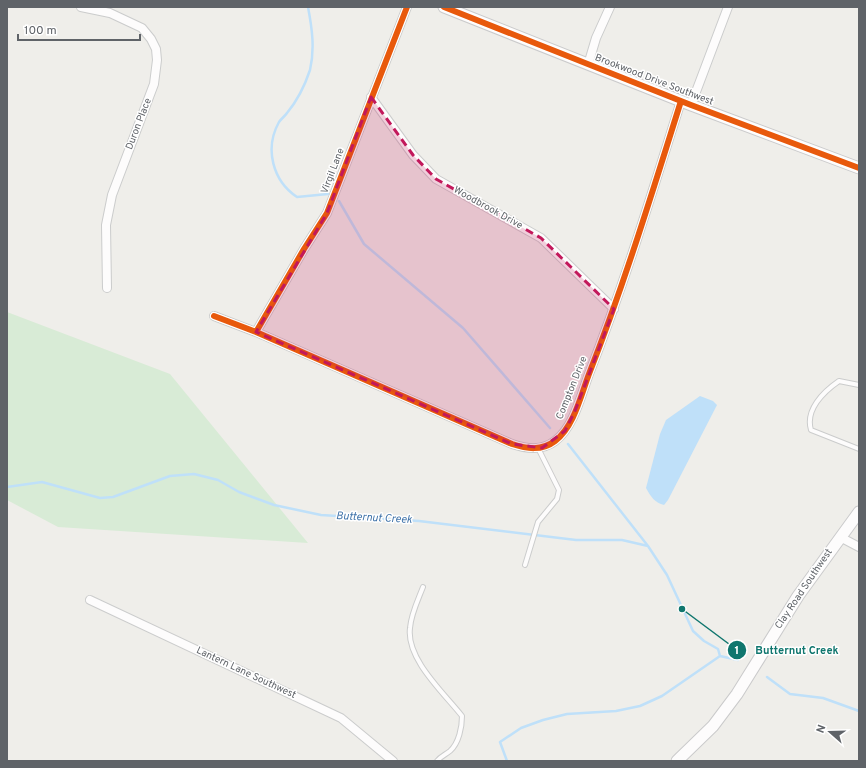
<svg xmlns="http://www.w3.org/2000/svg" width="866" height="768" font-family="Overpass,sans-serif">
  <style>
    .green { fill: #d8ebd6 }
    .water { fill: #bfe0f9 }
    .lines { fill: none; stroke-linecap: round; stroke-linejoin: round }
    .stream { stroke: #bfe0f9; stroke-width: 2.5 }
    .lane-casing { stroke: #cbcccc; stroke-width: 6 }
    .street-casing { stroke: #cbcccc; stroke-width: 10 }
    .secondary-casing { stroke: #cacacb; stroke-width: 13 }
    .lane { stroke: #fdfcfc; stroke-width: 4 }
    .street { stroke: #fdfcfc; stroke-width: 8 }
    .secondary { stroke: #fdfcfc; stroke-width: 11 }
    .cycleway-casing { stroke: #fff; stroke-width: 8 }
    .cycleway { stroke: #e8590c; stroke-width: 6 }
    .marked { fill: #c2185b; fill-opacity: 0.2; stroke: #c2185b; stroke-width: 3; stroke-dasharray: 8 5; stroke-linejoin: round }
    .labels { text-anchor: middle; dominant-baseline: central; stroke-width: 3; stroke-linejoin: round; paint-order: stroke }
    .street-label { font-size: 10px; fill: #5f6368; stroke: #fff }
    .water-label { font-size: 11px; font-style: italic; fill: #4174aa; stroke: #fff }
    .leader { fill: none; stroke: #0f766e; stroke-width: 1.5 }
    .callout-dot { fill: #0f766e; stroke: #fff; stroke-width: 1.5 }
    .mark-label { font-size: 12px; text-anchor: middle; font-weight: bold; fill: #fff }
    .callout-label { font-size: 11px; text-anchor: middle; font-weight: bold; fill: #0f766e; stroke: #fff; stroke-width: 3; stroke-linejoin: round; paint-order: stroke }
  </style>
  <rect width="100%" height="100%" fill="#efeeea"/>
  <path class="green" d="M7 312 170 374 308 543 58 527 7 500Z"/>
  <path class="water" d="M700 396 713 401 717 405 668 500 664 505C655 503 651 497 646 488L660 434 666 420Z"/>
  <g class="lines">
    <path class="stream" d="M308 7C312 28 315 49 310 70 305 85 297 101 287 113 285 116 281 119 279 122 264 149 273 181 297 197L328 194
      M339 201 364 244 463 328 550 428
      M568 444 648 546 667 575 693 631 704 641 718 649 720 656
      M7 487 42 482 100 498 113 497 170 476 194 474 218 480 239 492 274 505 321 515 419 521 576 540H622L648 546
      M720 656 738 660
      M767 677 790 694 823 698 859 711
      M507 761 500 742 521 728 543 720 567 714 616 711 640 706 662 696 720 656"/>
    <g class="lane-casing">
      <path id="lane" d="M859 385 839 381C823 392 805 410 811 430L859 449
        M525 565 538 522 557 499 559 490 538 448
        M423 587C418 600 411 614 410 628 406 659 444 693 462 716 462 727 459 743 450 751 445 755 441 756 437 761"/>
    </g>
    <g class="street-casing">
      <path id="street" d="M81 7 110 13 142 28 151 39 156 49 157 60 154 84 112 195 106 225 107 288
        M588 65 596 38 610 7
        M371 97 413 155 436 179 541 238 614 309
        M691 105 728 7
        M214 316 256 332 512 444C527 449 542 451 555 441 574 427 581 395 589 374 624 285 652 193 681 101
        M256 332 304 249 327 213 407 7
        M840 537 859 547
        M90 600 341 718 393 761"/>
    </g>
    <g class="secondary-casing">
      <path id="secondary" d="M444 7 691 105 859 168
        M677 761 713 726 737 694 798 596 859 512"/>
    </g>
    <use href="#lane" class="lane"/>
    <use href="#street" class="street"/>
    <use href="#secondary" class="secondary"/>
    <g class="cycleway-casing">
      <path id="cycleway" d="M444 7 691 105 859 168
        M214 316 256 332 512 444C527 449 542 451 555 441 574 427 581 395 589 374 624 285 652 193 681 101
        M256 332 304 249 327 213 407 7"/>
    </g>
    <use href="#cycleway" class="cycleway"/>
  </g>
  <path class="marked" d="M371 97 413 155 436 179 541 238 614 309 575 411 565 431 542 448 512 444 256 332 327 213Z"/>
  <g class="labels">
    <g class="street-label">
      <text transform="translate(654 80) rotate(21)">Brookwood Drive Southwest</text>
      <text transform="translate(139 124) rotate(-69)">Duron Place</text>
      <text transform="translate(333 171) rotate(-69)">Virgil Lane</text>
      <text transform="translate(488 208) rotate(29)">Woodbrook Drive</text>
      <text transform="translate(572 388) rotate(-68)">Compton Drive</text>
      <text transform="translate(804 589) rotate(-56)">Clay Road Southwest</text>
      <text transform="translate(246 673) rotate(25)">Lantern Lane Southwest</text>
    </g>
    <g class="water-label">
      <text transform="translate(374 518) rotate(3)">Butternut Creek</text>
    </g>
  </g>
  <path class="leader" d="M682 609L737 650"/>
  <g class="callout-dot">
    <circle cx="682" cy="609" r="4"/>
    <circle cx="737" cy="650" r="10"/>
  </g>
  <g class="mark-label">
    <text x="737" y="654">1</text>
  </g>
  <g class="callout-label">
    <text x="797" y="654">Butternut Creek</text>
  </g>
  <rect width="866" height="768" fill="none" stroke="#5f6368" stroke-width="16"/>
  <g transform="translate(830 732) rotate(290)" stroke="#ffffff" stroke-width="3" paint-order="stroke">
  <path d="M0-3L7 15L0 10L-7 15Z" fill="#5f6368"/>
  <text y="-6" font-size="11" font-weight="bold" text-anchor="middle" fill="#5f6368">N</text>
  </g>
  <path d="M18 34v6h122v-6" fill="none" stroke="#5f6368" stroke-width="2"/>
  <text x="24" y="34" font-size="12" fill="#5f6368" stroke="#ffffff" stroke-width="3" paint-order="stroke">100 m</text>
</svg>
